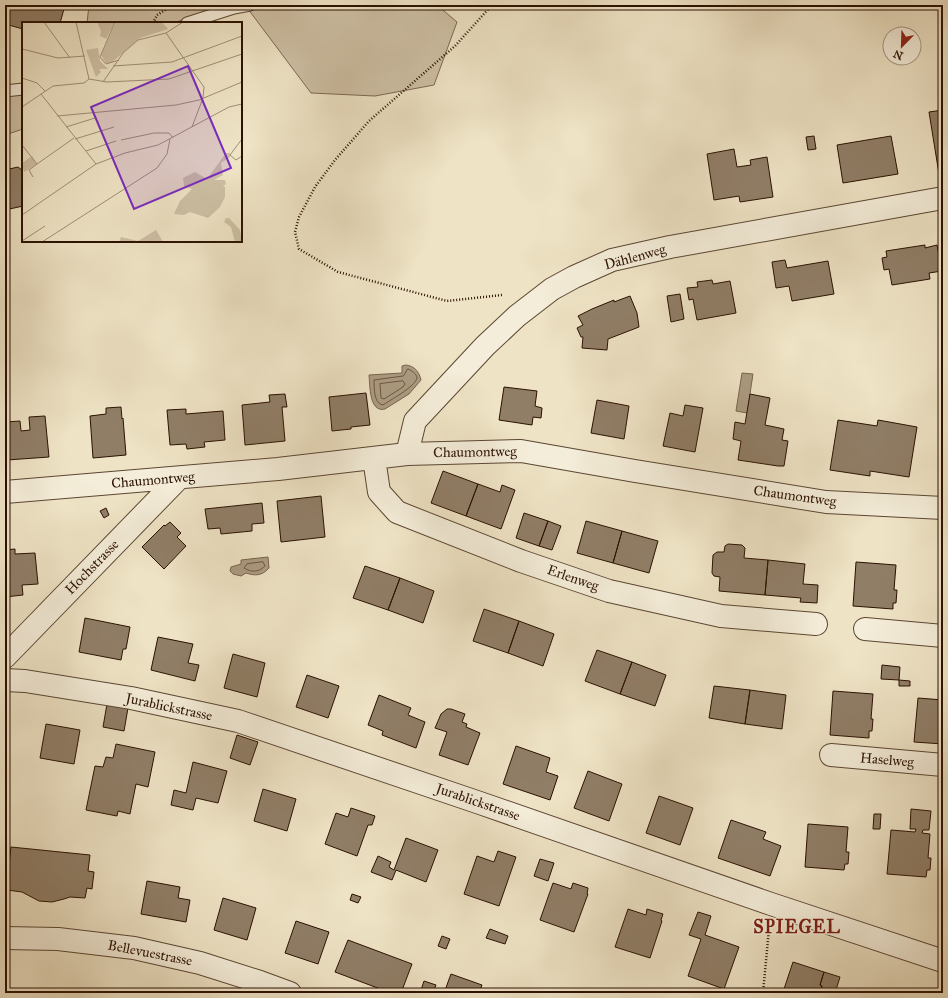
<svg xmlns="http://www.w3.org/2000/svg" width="948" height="998" font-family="'IM FELL Great Primer',serif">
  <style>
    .green { fill: #cdbfa4; stroke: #7c6853 }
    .water { fill: #ac9c83; stroke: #78644f }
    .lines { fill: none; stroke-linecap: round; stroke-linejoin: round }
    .shore { stroke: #6c5642; stroke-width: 1 }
    .building { fill: #907e67; stroke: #2b1102 }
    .lane-casing { stroke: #5c4633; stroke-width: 13 }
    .street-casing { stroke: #5c4633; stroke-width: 24 }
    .path { stroke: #2b1102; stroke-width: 2.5; stroke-dasharray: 1 2; stroke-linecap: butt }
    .lane { stroke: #f4edd9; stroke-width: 11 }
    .street { stroke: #f4edd9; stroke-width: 22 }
    .labels { text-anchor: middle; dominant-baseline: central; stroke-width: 3; stroke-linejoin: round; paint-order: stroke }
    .street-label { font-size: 14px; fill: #2b1102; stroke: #f4edd9 }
    .district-label { font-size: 18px; font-weight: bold; letter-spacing: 1px; fill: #7a1f14; stroke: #f4edd9 }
    .inset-road { fill: none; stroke: #a08f77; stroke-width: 1 }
    .view { fill: #7b2cbf; fill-opacity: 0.15; stroke: #7b2cbf; stroke-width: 2 }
    .inset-edge { fill: none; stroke: #2b1102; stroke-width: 2 }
  </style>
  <rect width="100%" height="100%" fill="#eee3c5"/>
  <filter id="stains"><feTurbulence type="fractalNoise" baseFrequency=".005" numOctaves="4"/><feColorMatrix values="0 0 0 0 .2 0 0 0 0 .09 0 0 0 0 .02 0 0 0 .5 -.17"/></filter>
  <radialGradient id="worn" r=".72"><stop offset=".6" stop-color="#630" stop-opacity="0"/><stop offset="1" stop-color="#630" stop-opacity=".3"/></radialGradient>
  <path class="green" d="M89 5H223L174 23H87Z
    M245 5H437L457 22 434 85 375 96 311 93Z
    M23 86V129L5 135V88Z"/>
  <path class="water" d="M406 365C414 366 419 371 421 380L409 394 385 409C369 413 370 385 369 375L402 373V366Z
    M742 373 753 374 747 413 736 411Z
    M268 557 269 568C262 576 255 576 246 573L241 576 233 574 230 571 231 567 241 564V560Z"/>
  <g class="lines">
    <path class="shore" d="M408 369C411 370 417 374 417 378 415 387 390 400 383 405 374 404 374 388 374 380L403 376Z
      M403 381 405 384 403 387 384 399 381 398 380 384Z
      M263 562 265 566C258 573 251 572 244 568L247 564Z"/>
  </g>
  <path class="building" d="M5 5H51L64 9 60 23H23V29L5 24Z
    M943 110V173L939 174 929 112Z
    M814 136 816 149 808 150 806 137Z
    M891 136 898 174 843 183 837 145Z
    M734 149 737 167 751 165 750 160 767 157 773 197 740 202 739 196 714 200 707 154Z
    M18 167 23 171V206L5 210V170Z
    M925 245V248L937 245 942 271 929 273 930 279 892 285 889 269 884 270 882 258 887 257 886 251Z
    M785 260 787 268 828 261 834 294 792 301 789 286 776 288 772 262Z
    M712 280 713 284 730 281 736 313 697 320 693 299 689 300 687 288 698 287 697 282Z
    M680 294 684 319 671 322 667 296Z
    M630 296 637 313 639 327 608 339 607 350 582 348 583 337H581L577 328 583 325 578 316 592 309 614 300V302Z
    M504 387 537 391 535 406 542 408 541 418 533 417 532 425 499 420Z
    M366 393 370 425 351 427V429L332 431 329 397Z
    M285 394 287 407H282L285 441 245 445 242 405 270 402 269 395Z
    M750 394 770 398 765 425 784 429 782 440 788 441 784 466H778L738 460 741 441 733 439 735 422 745 424Z
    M597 400 629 406 624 439 591 433Z
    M685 405 703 408 695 452 663 446 670 413 683 416Z
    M121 407 122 419 123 418 126 455 93 458 90 416 106 414V408Z
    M186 409V414L223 411 225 440 204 442 205 447 187 449 186 444 170 445 167 410Z
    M45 416 49 457 7 460 8 466H5V422L20 421 21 431 30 430 29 417Z
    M838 420 877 426 878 420 917 427 909 477 870 471V476L830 470Z
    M443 471 478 484 466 516 431 503Z
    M478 484 500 492 502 485 515 490 501 529 466 516Z
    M321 496 325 537 281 542 277 501Z
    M262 503 264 523 252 524V531L221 534 220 528 208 529 205 509Z
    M106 508 109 515 104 518 100 511Z
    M524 513 548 521 539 546 516 538Z
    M548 521 561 526 552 550 539 546Z
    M586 521 622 531 613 563 577 553Z
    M170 522 181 533 177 537 186 546 164 569 142 547 164 525 165 526Z
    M622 531 658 541 649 573 613 563Z
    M728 544 742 545 745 548 744 558 768 560 765 595 719 591 720 577 714 576 712 573 713 555 717 552H724L725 546Z
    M15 549V554L35 553 38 584 22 585 23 595 5 597V550Z
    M768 560 805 564 803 584 818 585 817 603 800 602 801 598 765 595Z
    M856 562 896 565 894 590H897L896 603H893V609L853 606Z
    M365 566 400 578 388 610 353 598Z
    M400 578 434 591 423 623 388 610Z
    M484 609 519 621 508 653 473 641Z
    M85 618 130 627 126 649H123L121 660 79 652Z
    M519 621 554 634 543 666 508 653Z
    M158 637 193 644 188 663 199 665 195 681 151 670Z
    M597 650 632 662 620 694 585 681Z
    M233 654 265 663 257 697 224 688Z
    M632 662 666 675 655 706 620 694Z
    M882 665 900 667 899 680 881 679Z
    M307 675 339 686 328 718 296 707Z
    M899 680 910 681V686H899Z
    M714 686 750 690 745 724 709 718Z
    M750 690 786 695 782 729 745 724Z
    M833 691 873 694 871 719H873L872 731H869V738L830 735Z
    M379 695 411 708 408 715 425 722 416 748 382 735 383 731 368 725Z
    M918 698 943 700V744L914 742Z
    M107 704 128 708 124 731 103 727Z
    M447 709H451L465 714 462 722 467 724 466 727 480 733 468 765 439 755 447 732 435 728 441 714Z
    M46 724 80 730 74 764 40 758Z
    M237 735 258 742 250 765 230 758Z
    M116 744 155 752 148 787 136 784 130 814 118 811 117 816 86 810 95 766 103 767 106 757 113 758Z
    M516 746 550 758 546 772 558 776 550 800 503 784Z
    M193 762 227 771 218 803 196 798 193 810 171 805 174 790 186 793Z
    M588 771 622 784 609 821 574 808Z
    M263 789 296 799 287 831 254 821Z
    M659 796 693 808 680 845 646 833Z
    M351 808 375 816 372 825H368L357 856 325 844 336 813 348 817Z
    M911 809 931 811 929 830H923L922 833 930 834 928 858H931L930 870H927L926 877 887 874 891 830 915 832 916 829H910Z
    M874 814H881L880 829H873Z
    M731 820 766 832 763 839 781 846 770 876 718 858Z
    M808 824 848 827 846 852H849L848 864H845L844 870 805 867Z
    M406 838 438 850 426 882 396 870 392 880 371 872 378 856 391 862 389 867 394 870Z
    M11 847 90 855 88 871 94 872 92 889 87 888 85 898 70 897 64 899 52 902 39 901 22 892 7 890 8 881H5V863L9 864Z
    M498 851 516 857 499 906 464 894 477 856 494 862Z
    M540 859 554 863 548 881 534 876Z
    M147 881 180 887 178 898 190 900 186 922 141 914Z
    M553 883 571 889 573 883 588 888 587 894H588L574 932 540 920Z
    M352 894 361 897 358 903 350 900Z
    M223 898 256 908 247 940 214 930Z
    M628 909 646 915 647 909 663 914 661 920 662 921 650 958 615 947Z
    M698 912 711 916 705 935 739 947 724 989 688 976 701 939 689 935Z
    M296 921 329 932 318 964 285 953Z
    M490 929 508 936 505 944 486 938Z
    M442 936 450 939 446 949 438 946Z
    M348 940 412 964 401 993H391L335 972Z
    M793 962 824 972 820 985 822 986 820 993H789L790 991 784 989Z
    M824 972 840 977 836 990 846 993H820L822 986 820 985Z
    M451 974 482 985 479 993H444Z
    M424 981 436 985 433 993H420Z"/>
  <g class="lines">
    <g class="lane-casing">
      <path id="lane" d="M187 23 234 8 250 5
        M5 91 23 89"/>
    </g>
    <g class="street-casing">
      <path id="street" d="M407 454 415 421 485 346 517 316 552 289 574 277 612 260 670 247 943 198
        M374 458 379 492 397 512 521 561 609 591 721 616 816 624
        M5 492 278 469 407 454 521 451 635 471 826 502 943 508
        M865 629 943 636
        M5 657 179 478
        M5 680 25 681 131 698 238 721 477 802 771 904 943 961
        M831 755 943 765
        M5 938 58 939 134 948 200 963 260 982 290 993"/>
    </g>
    <path class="path" d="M492 5 455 46 369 121 335 160 315 187 299 217 295 232 299 249 338 272 447 301 502 295
      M153 23 157 15 173 5
      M763 993 769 929"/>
    <use href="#lane" class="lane"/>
    <use href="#street" class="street"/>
  </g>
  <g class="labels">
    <g class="street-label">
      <text transform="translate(635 257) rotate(-15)">Dählenweg</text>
      <text transform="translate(475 452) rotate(-1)">Chaumontweg</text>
      <text transform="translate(153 480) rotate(-5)">Chaumontweg</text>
      <text transform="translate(795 496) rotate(8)">Chaumontweg</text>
      <text transform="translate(92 567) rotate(-46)">Hochstrasse</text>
      <text transform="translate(573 578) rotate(19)">Erlenweg</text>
      <text transform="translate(169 707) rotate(12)">Jurablickstrasse</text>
      <text transform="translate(887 760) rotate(5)">Haselweg</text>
      <text transform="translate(478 802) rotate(19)">Jurablickstrasse</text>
      <text transform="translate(150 953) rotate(11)">Bellevuestrasse</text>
    </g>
    <g class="district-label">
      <text x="797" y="927">SPIEGEL</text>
    </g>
  </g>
  <g transform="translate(22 22)">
    <rect width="220" height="220" fill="#eee3c5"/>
    <path d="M75 0H93L84 17 78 14 79 9ZM94 0H140L146 7 118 16 89 41H84L79 33ZM76 26 78 39 86 47H77L79 50 74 55 64 28ZM204 131H208V135L199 141 201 153 192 158H203L204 162 201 164 203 165V175L198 185 186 196 168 190 162 193 152 192 158 179 170 167 162 164 161 156 173 150 185 157ZM10 134 15 142 2 150 0 141ZM204 196H207L218 208 220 220H213L209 205 202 200ZM134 208 141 220H97L99 215 116 219Z" fill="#cdbfa4"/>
    <path class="inset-road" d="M22 0 48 36M54 0 67 57M93 0 78 35 84 42 97 38M144 11 161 0M0 27 36 36 63 34M91 44 150 40 220 14M0 56 15 61 23 69M67 57 85 60 147 57 220 32M81 60 101 31 116 18 144 11 182 65 181 76 170 105M19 72 74 142 103 131 136 123 207 85 220 82M0 85 31 64 62 61 67 57M35 94 154 83 177 78 220 60M44 105 73 96M53 117 92 105M220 117 208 133 214 138 220 134M99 118 132 111H147L151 116M0 123 15 142 52 116M64 129 94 119M11 155 7 148 15 142M0 193 74 142M0 219 23 204M20 220 135 146 145 132 148 117"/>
    <path class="view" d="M166 44 209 146 112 187 69 85Z"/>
    <rect width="220" height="220" class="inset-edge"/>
  </g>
  <rect width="948" height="998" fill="none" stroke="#eee3c5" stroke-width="20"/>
  <rect x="6" y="6" width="936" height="986" fill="none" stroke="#2b1102" stroke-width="2"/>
  <rect x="10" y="10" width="928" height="978" fill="none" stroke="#2b1102"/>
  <g transform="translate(902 46) rotate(203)"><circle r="19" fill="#f4edd9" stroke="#a49583"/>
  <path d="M0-3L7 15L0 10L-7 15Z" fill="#8f2418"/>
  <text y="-6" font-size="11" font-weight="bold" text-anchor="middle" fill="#2b1102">N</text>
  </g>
  <rect width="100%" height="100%" filter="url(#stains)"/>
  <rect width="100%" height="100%" fill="url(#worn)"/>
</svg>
